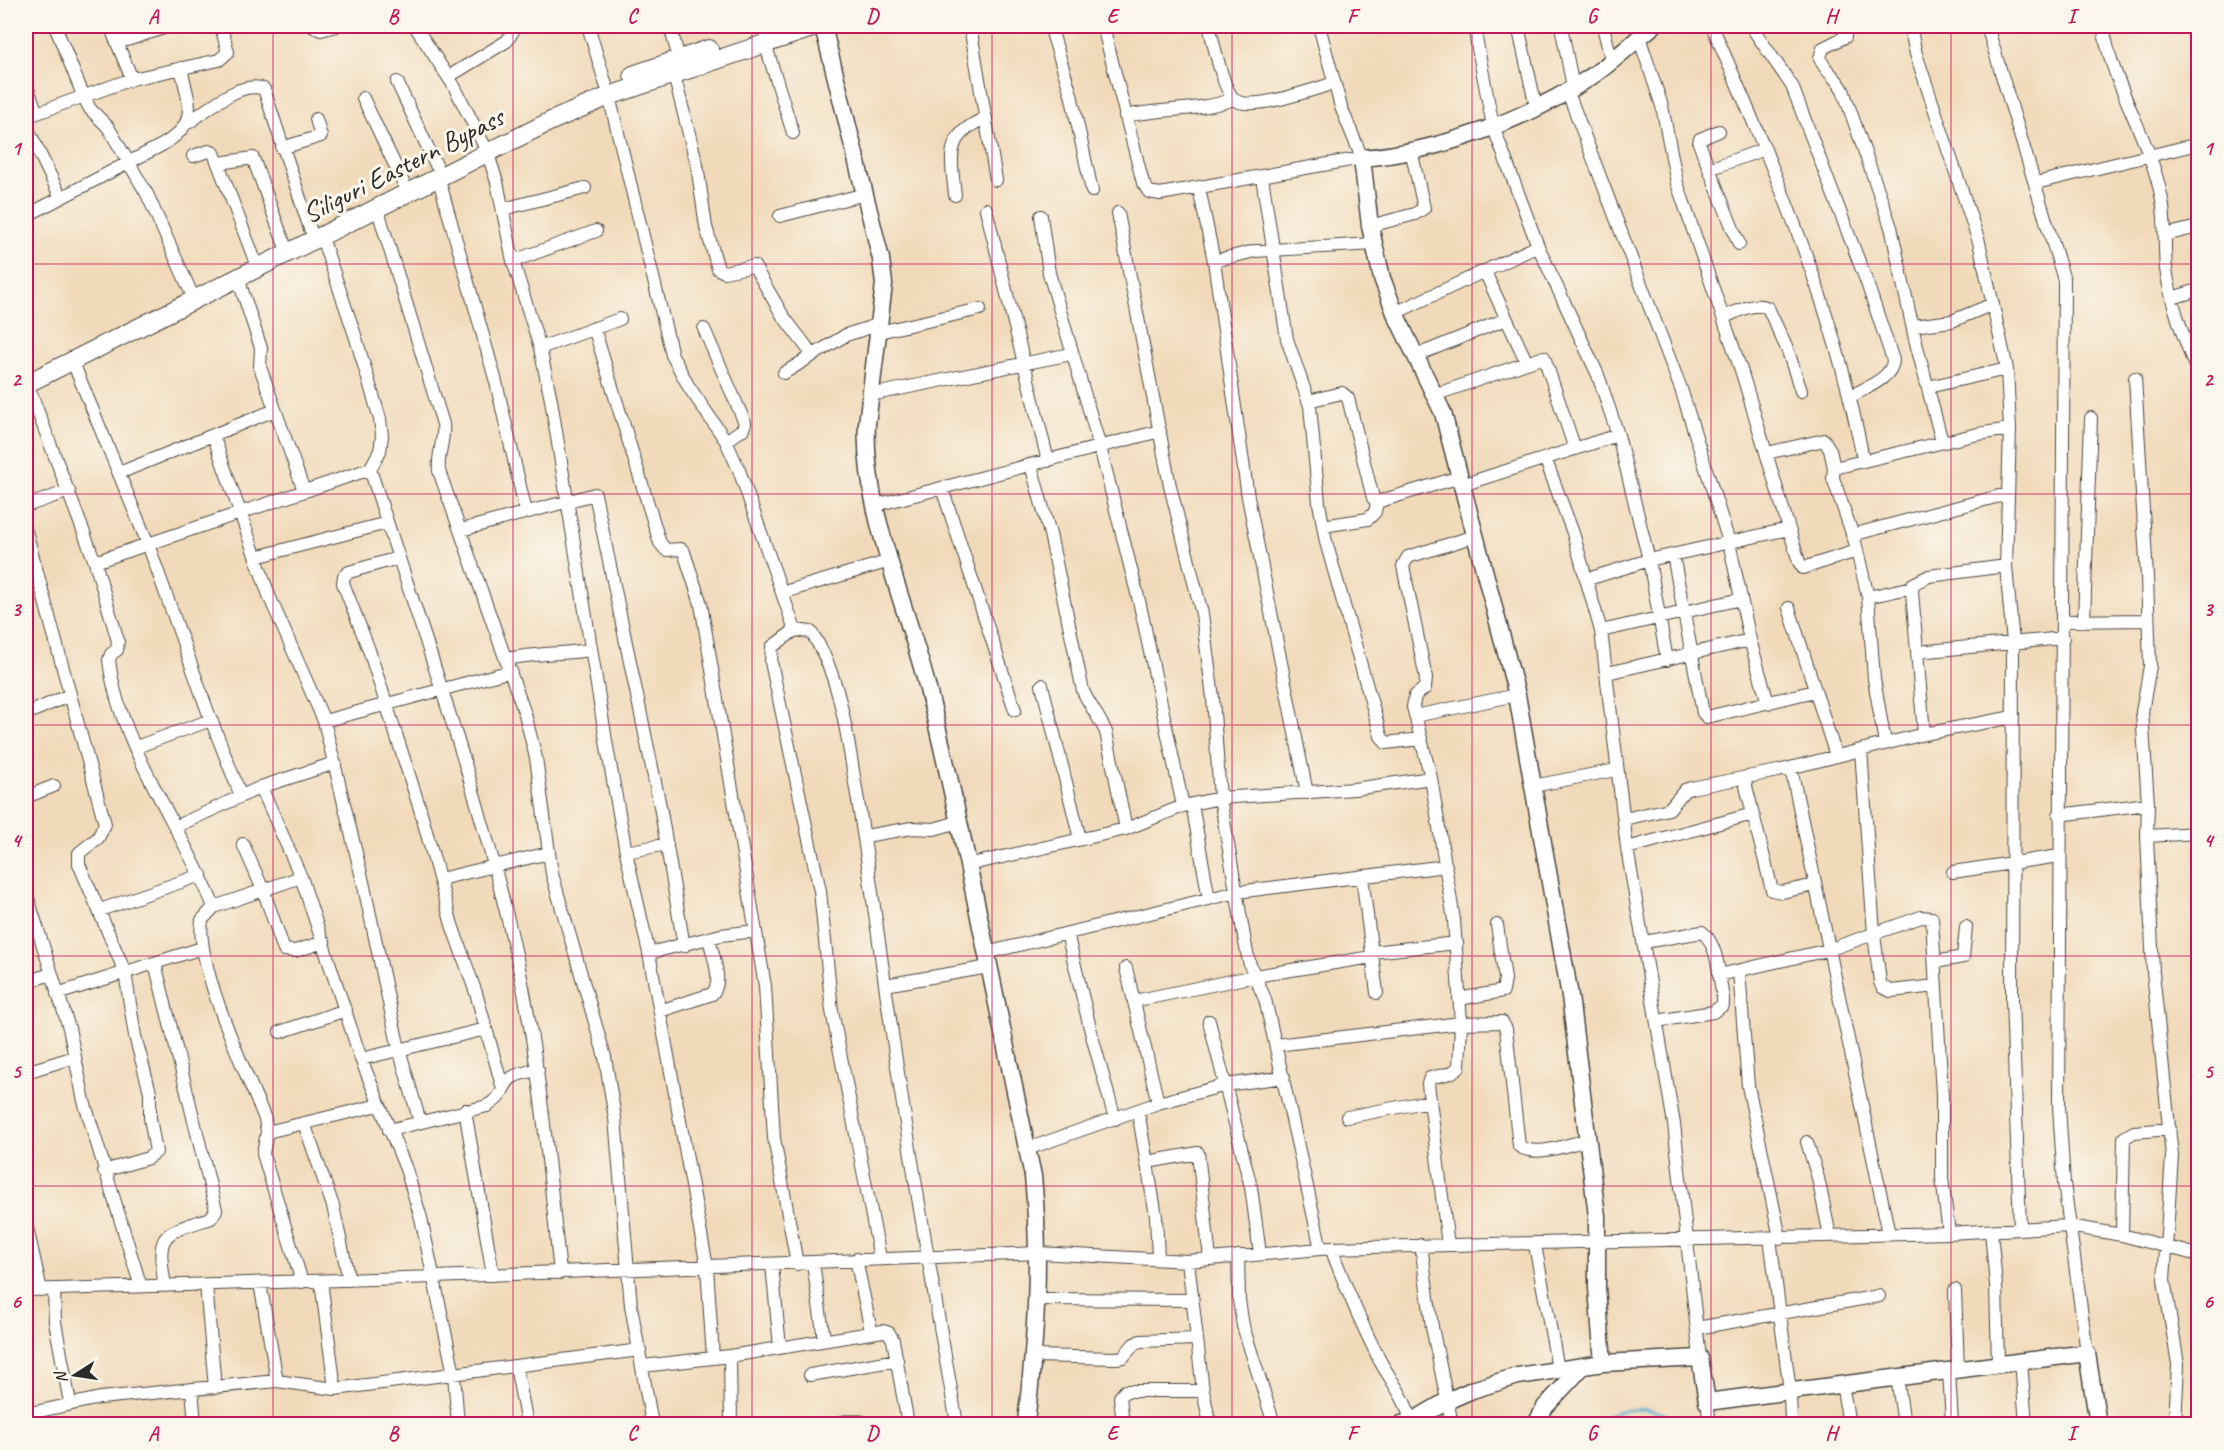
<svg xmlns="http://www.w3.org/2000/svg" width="2224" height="1450" font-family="Caveat,sans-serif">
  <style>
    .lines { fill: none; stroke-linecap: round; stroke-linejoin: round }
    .stream { stroke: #4fabcd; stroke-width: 3 }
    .street-casing { stroke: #494540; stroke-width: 14 }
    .secondary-casing { stroke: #494540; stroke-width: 19 }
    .primary-casing { stroke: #494540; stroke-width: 20 }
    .street { stroke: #fff; stroke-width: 12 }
    .secondary { stroke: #fff; stroke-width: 16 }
    .primary { stroke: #fff; stroke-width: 18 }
    .grid { fill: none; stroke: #c2185b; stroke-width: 1.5; stroke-opacity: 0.55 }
    .labels { text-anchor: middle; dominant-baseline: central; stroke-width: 6; stroke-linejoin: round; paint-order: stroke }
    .street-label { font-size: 28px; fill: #2b2b2b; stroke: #fbf7ec }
    .neatline { fill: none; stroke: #c2185b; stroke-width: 2 }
    .grid-label { font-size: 20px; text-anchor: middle; font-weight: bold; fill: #c2185b }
  </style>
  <rect width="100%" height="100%" fill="#fbf7ec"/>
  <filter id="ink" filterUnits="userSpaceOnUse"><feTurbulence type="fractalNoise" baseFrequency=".0167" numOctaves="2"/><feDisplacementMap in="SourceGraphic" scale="12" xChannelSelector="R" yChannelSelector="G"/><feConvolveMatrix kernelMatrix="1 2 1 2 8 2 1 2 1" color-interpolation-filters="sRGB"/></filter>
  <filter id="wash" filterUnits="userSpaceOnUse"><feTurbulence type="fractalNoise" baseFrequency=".008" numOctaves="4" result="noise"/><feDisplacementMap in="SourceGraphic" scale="24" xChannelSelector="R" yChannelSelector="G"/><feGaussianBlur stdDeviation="1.35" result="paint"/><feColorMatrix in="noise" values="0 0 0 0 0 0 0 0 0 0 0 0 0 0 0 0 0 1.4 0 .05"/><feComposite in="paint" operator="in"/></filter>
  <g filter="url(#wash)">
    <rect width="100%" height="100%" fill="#f1daba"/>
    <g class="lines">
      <path class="stream" d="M1595 1424C1615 1406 1659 1403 1678 1424"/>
    </g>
  </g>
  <g filter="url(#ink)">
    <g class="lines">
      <g class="street-casing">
        <path id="street" d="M55 26 83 95 90 109 108 127 147 194 190 290
          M110 26 132 79
          M312 26 321 30 336 26
          M415 26 454 86 487 151 497 182 513 261 540 348 551 400 607 747 626 852 649 953 707 1267 713 1358
          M588 26 606 85
          M670 26 679 59
          M970 26 996 180
          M1050 26 1071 94 1092 191
          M1103 26 1143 183 1149 192 1160 194 1362 158 1341 107 1319 26
          M1209 26C1214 42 1222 90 1235 100 1251 112 1315 89 1334 83
          M1479 26 1476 38 1493 126 1538 246 1598 375 1618 435 1649 560 1667 660
          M1518 26 1536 107
          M1561 26 1573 87
          M1603 26 1611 59
          M1712 26C1773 166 1835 308 1863 459
          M1751 26 1792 86 1866 280 1893 360C1893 378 1865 388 1851 396
          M1845 26V37L1823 48 1820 58C1824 71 1836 76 1843 90L1891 227 1915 339 1942 442
          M1910 26 1916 54 1979 242 2007 369 2010 429 2006 566 2013 643 2012 999 2020 1228
          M1987 26 2064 280 2059 1107 2064 1183 2087 1353
          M2103 26C2112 86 2151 139 2162 200 2166 222 2164 246 2166 269 2171 304 2185 341 2198 374
          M117 43 170 26
          M765 43 793 133
          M674 75 697 165 706 227 718 269 724 272 754 266 783 316 812 354
          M448 77 507 41 516 26
          M397 82 436 165
          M26 84 37 113
          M1567 90 1681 389 1729 542 1750 640
          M609 96 672 355 689 387 726 441 739 470 795 630
          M363 98 403 182
          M1125 116C1162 108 1198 112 1234 99
          M26 117 132 79 219 60 228 52 221 26
          M188 123C208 110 239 80 264 89L310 229
          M26 125 61 198
          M1719 131 1700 139 1699 143 1739 244
          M282 148 321 136 316 119
          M193 156 209 151 214 153 254 258
          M219 163 253 158 284 243
          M1709 169 1765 149
          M438 176 496 382 526 512
          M1262 177 1287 339 1310 406 1319 503 1326 542 1381 736 1386 743 1421 739
          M2036 183 2198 144
          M1199 188 1214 261 1248 497 1307 793
          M955 195C951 156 944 135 986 118
          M377 207 443 424C445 440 437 454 439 471L525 714 536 758 552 874 605 1057 615 1118 631 1306 652 1424
          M503 209 585 188
          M986 209 1048 461
          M1118 213 1170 486 1202 614 1213 698 1220 798 1246 948 1250 965 1265 999 1321 1249
          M26 216 162 145C200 123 189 105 181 68
          M780 216 865 194
          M1041 216 1049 273 1100 447 1140 605 1183 806
          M1370 226 1415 214 1424 208 1411 150
          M321 235 355 335 380 419 382 436 380 451 370 469C422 632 481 795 518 963 540 1065 549 1169 560 1273
          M2165 235 2198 227
          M513 261 596 231
          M1214 261 1255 251 1374 244
          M1485 272 1527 363
          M238 278 261 348 260 367 304 491
          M2172 298 2198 290
          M1395 313 1538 246
          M1724 317C1737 312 1755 301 1768 308L1788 351 1801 391
          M1913 326 1952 321 1993 304
          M594 328 660 543 666 550 681 549 684 552 701 604 765 986 774 1138 797 1264
          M704 329 745 423 743 429 726 441
          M879 332 980 309
          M540 348 620 319
          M1415 356 1506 319
          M72 360 148 544 208 712 241 796
          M784 373 846 335 880 324
          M2135 378 2147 577 2150 666 2142 712 2148 804 2147 836 2153 972 2172 1156 2164 1280 2178 1364 2175 1424
          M27 383 95 562 118 641 117 650 111 654 109 660C119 746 182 827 214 907L202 920C195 966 246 1072 265 1119L267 1132 263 1154 302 1282
          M1928 387 2007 369
          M870 395 1071 354
          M1434 395 1544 357 1575 449
          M1308 401 1342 393 1348 398 1373 498 1377 502 1460 477
          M213 435 270 598 324 721 363 882 399 1049 420 1122
          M1767 453 1824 440 1830 450 1834 468
          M1545 458 1573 533 1601 631 1627 848 1674 1124 1700 1358
          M1031 465 1050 534 1083 691C1090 706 1099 717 1106 732L1126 829
          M119 473 275 410
          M1462 485 1618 435
          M942 488 1015 710
          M876 505 1160 431
          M26 506 69 491
          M1323 526 1368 519 1375 512 1377 502
          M1789 529 1799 562 1803 568 1857 551
          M461 530 595 494 660 806 684 946
          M26 531 105 824 98 838 79 853V864L125 972 135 1036 150 1092V1118L156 1152 148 1158 104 1171
          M1852 535 2007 494
          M1673 555 1703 713 1707 717 1815 691
          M256 557 387 523
          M398 558 349 572 344 576 343 583 369 650 420 809 452 925 476 993 503 1089
          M95 562 370 469
          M1588 579 1649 560 1789 529 1742 373 1677 183 1662 106 1639 37
          M784 592 890 561
          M1868 597 1913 587
          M1789 608 1836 756
          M2062 621 2148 620
          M2084 621 2091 418
          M1601 631 1741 599
          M1918 652 2063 638
          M507 659C535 653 562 654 591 650
          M1607 673 1750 640 1768 703
          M1042 685 1080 839
          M26 714 70 695
          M1415 716 1517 695
          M324 721 511 671
          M1924 734 2013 717
          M1885 743 1874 679 1868 597 1855 542 1833 478 1834 468 1978 434 2010 429
          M136 747 211 720
          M1861 750 1874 934 1880 982 1882 987 1891 991 1936 986
          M1791 768 1889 1234
          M1744 778 1772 890 1782 892 1815 885
          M1533 786 1616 770
          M261 787 301 877 361 1059 406 1169 421 1218 454 1374 458 1424
          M26 797 54 786
          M1192 804 1209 899
          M2059 815 2148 804
          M1624 819 1669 809 1685 790 1691 788 1778 771 1924 734 1912 592 1913 584 1929 576 2006 566
          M177 826 261 787 335 763
          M865 836 912 828 934 829 958 822
          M2147 836 2198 833
          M243 844 264 892 284 950 295 951 324 942
          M1627 848 1753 814
          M626 852 667 844
          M967 865 1126 829 1183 806 1220 798 1354 789 1431 778
          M1953 872 2059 856
          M1362 876 1377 993
          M440 879 549 853
          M26 892 69 1028 84 1101 141 1287
          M214 907 301 877
          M100 910 201 875
          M1067 933 1092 1036 1115 1119
          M1644 942 1702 932C1719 945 1719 979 1723 998V1005L1713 1012 1657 1021
          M1372 952 1457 943
          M649 953 721 935 756 931
          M986 953 1237 892 1446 866
          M1935 962 1963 957 1966 927
          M155 963 216 1210 211 1218C161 1234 156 1232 165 1286
          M1126 968 1158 1103
          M1739 971 1748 1086 1780 1238
          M1719 975 1828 950 1921 917 1932 918 1942 1095V1178L1949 1233
          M26 982 51 974
          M885 985 989 967
          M57 994 202 948
          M1459 999 1503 991 1505 979 1497 925
          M1134 1001 1255 976 1372 957
          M660 1011 712 994C724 982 712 954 709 938
          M1209 1021 1251 1187 1260 1254
          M280 1032 346 1010
          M1276 1045 1461 1023 1454 920 1431 778 1413 707 1415 696 1425 688 1426 678 1403 566 1408 557 1475 536
          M361 1059 486 1029
          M26 1072 75 1057
          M465 1110 493 1275
          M1138 1111 1156 1216 1158 1258
          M1347 1117 1430 1101
          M304 1123 333 1206 349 1280
          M389 1130 487 1106C516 1089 491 1077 538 1070
          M267 1132 379 1105
          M1807 1142 1818 1178 1830 1236
          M1027 1149 1158 1103 1226 1085 1284 1077
          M1147 1162 1198 1153 1210 1259
          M26 1223 41 1290
          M1991 1231 1996 1285 1998 1364
          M2122 1235 2124 1138 2134 1132 2170 1129
          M1770 1238 1790 1391 1791 1424
          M1421 1245 1432 1327 1452 1424
          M1448 1245 1428 1084 1430 1078 1451 1073 1459 1067 1461 1023 1502 1022 1506 1029 1519 1146C1536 1158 1568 1144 1588 1140
          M1535 1245 1558 1369
          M1331 1248C1345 1286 1361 1323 1379 1359 1390 1380 1408 1400 1411 1424
          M1238 1256 1239 1300 1243 1326 1274 1424
          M880 1258 832 1011 820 891 771 662 772 647 795 630 811 632C840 675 847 734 855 783 869 864 879 945 891 1026 910 1159 934 1292 957 1424
          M856 1259 871 1331
          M1188 1261 1203 1391 1210 1424
          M813 1263 824 1339
          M772 1265 780 1347
          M321 1281 335 1389
          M260 1283 277 1381
          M206 1285 215 1388
          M54 1289 55 1322 70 1403
          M26 1290 435 1277 1038 1253 1188 1261 1331 1248 1949 1233 2069 1226 2122 1235 2198 1255
          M1955 1290 1958 1369
          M1037 1299 1193 1300
          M1697 1328 1879 1296
          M730 1356 731 1424
          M1034 1356 1116 1358 1123 1357 1134 1344 1140 1341 1197 1339
          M2021 1361 2026 1424
          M516 1366 527 1424
          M643 1366 730 1356 883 1331 889 1333 893 1340 908 1424
          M1949 1371 1952 1424
          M810 1375 897 1360
          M1897 1377 1904 1424
          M1842 1384 1849 1424
          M192 1389 195 1424
          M1707 1402 1710 1424
          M35 1412 37 1424
          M26 1414 100 1398 277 1381 335 1389 640 1350
          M1123 1424 1120 1397 1125 1391H1203"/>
      </g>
      <g class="secondary-casing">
        <path id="secondary" d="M823 26 881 259 884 284 867 424C862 509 910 613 930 697 969 855 998 1016 1033 1176 1041 1259 1036 1339 1026 1422L1028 1424
          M1603 1363 1597 1288V1216L1570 996 1517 695 1443 413 1395 313 1382 278 1370 226 1362 158C1438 152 1526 120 1589 78 1612 63 1632 43 1653 26
          M844 1424H861
          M1401 1424 1411 1422 1447 1401 1472 1390 1518 1376 1603 1363 1700 1358 1707 1402 2087 1353 2098 1424
          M1536 1424 1545 1407 1583 1366"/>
      </g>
      <g class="primary-casing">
        <path id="primary" d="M633 75 709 49
          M26 384 551 121 609 96 818 26"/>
      </g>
      <use href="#street" class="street"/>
      <use href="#secondary" class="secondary"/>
      <use href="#primary" class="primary"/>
    </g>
  </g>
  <path class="grid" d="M273 26V1424M513 26V1424M752 26V1424M992 26V1424M1232 26V1424M1472 26V1424M1711 26V1424M1951 26V1424M26 264H2198M26 494H2198M26 725H2198M26 956H2198M26 1186H2198"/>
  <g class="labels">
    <g class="street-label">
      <text transform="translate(403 165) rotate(-27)">Siliguri Eastern Bypass</text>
    </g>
  </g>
  <rect width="2224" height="1450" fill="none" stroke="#fbf7ec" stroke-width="66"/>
  <g transform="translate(75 1375) rotate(258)" stroke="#fbf7ec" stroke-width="4.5" paint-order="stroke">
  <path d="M0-4.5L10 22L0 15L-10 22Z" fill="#2b2b2b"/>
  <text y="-9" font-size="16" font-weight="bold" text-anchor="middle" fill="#2b2b2b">N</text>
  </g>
  <rect x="33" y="33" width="2158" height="1384" class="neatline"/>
  <g class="grid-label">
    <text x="153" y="23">A</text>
    <text x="393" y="23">B</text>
    <text x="632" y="23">C</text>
    <text x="872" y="23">D</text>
    <text x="1112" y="23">E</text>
    <text x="1352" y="23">F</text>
    <text x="1592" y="23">G</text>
    <text x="1831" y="23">H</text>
    <text x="2071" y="23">I</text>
    <text x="16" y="155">1</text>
    <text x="2208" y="155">1</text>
    <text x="16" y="386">2</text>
    <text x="2208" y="386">2</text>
    <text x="16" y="616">3</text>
    <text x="2208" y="616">3</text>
    <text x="16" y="847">4</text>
    <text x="2208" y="847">4</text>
    <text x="16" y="1078">5</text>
    <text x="2208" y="1078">5</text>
    <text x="16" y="1308">6</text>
    <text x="2208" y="1308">6</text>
    <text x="153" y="1440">A</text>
    <text x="393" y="1440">B</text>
    <text x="632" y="1440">C</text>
    <text x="872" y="1440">D</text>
    <text x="1112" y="1440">E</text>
    <text x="1352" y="1440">F</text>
    <text x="1592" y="1440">G</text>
    <text x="1831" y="1440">H</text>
    <text x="2071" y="1440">I</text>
  </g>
</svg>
